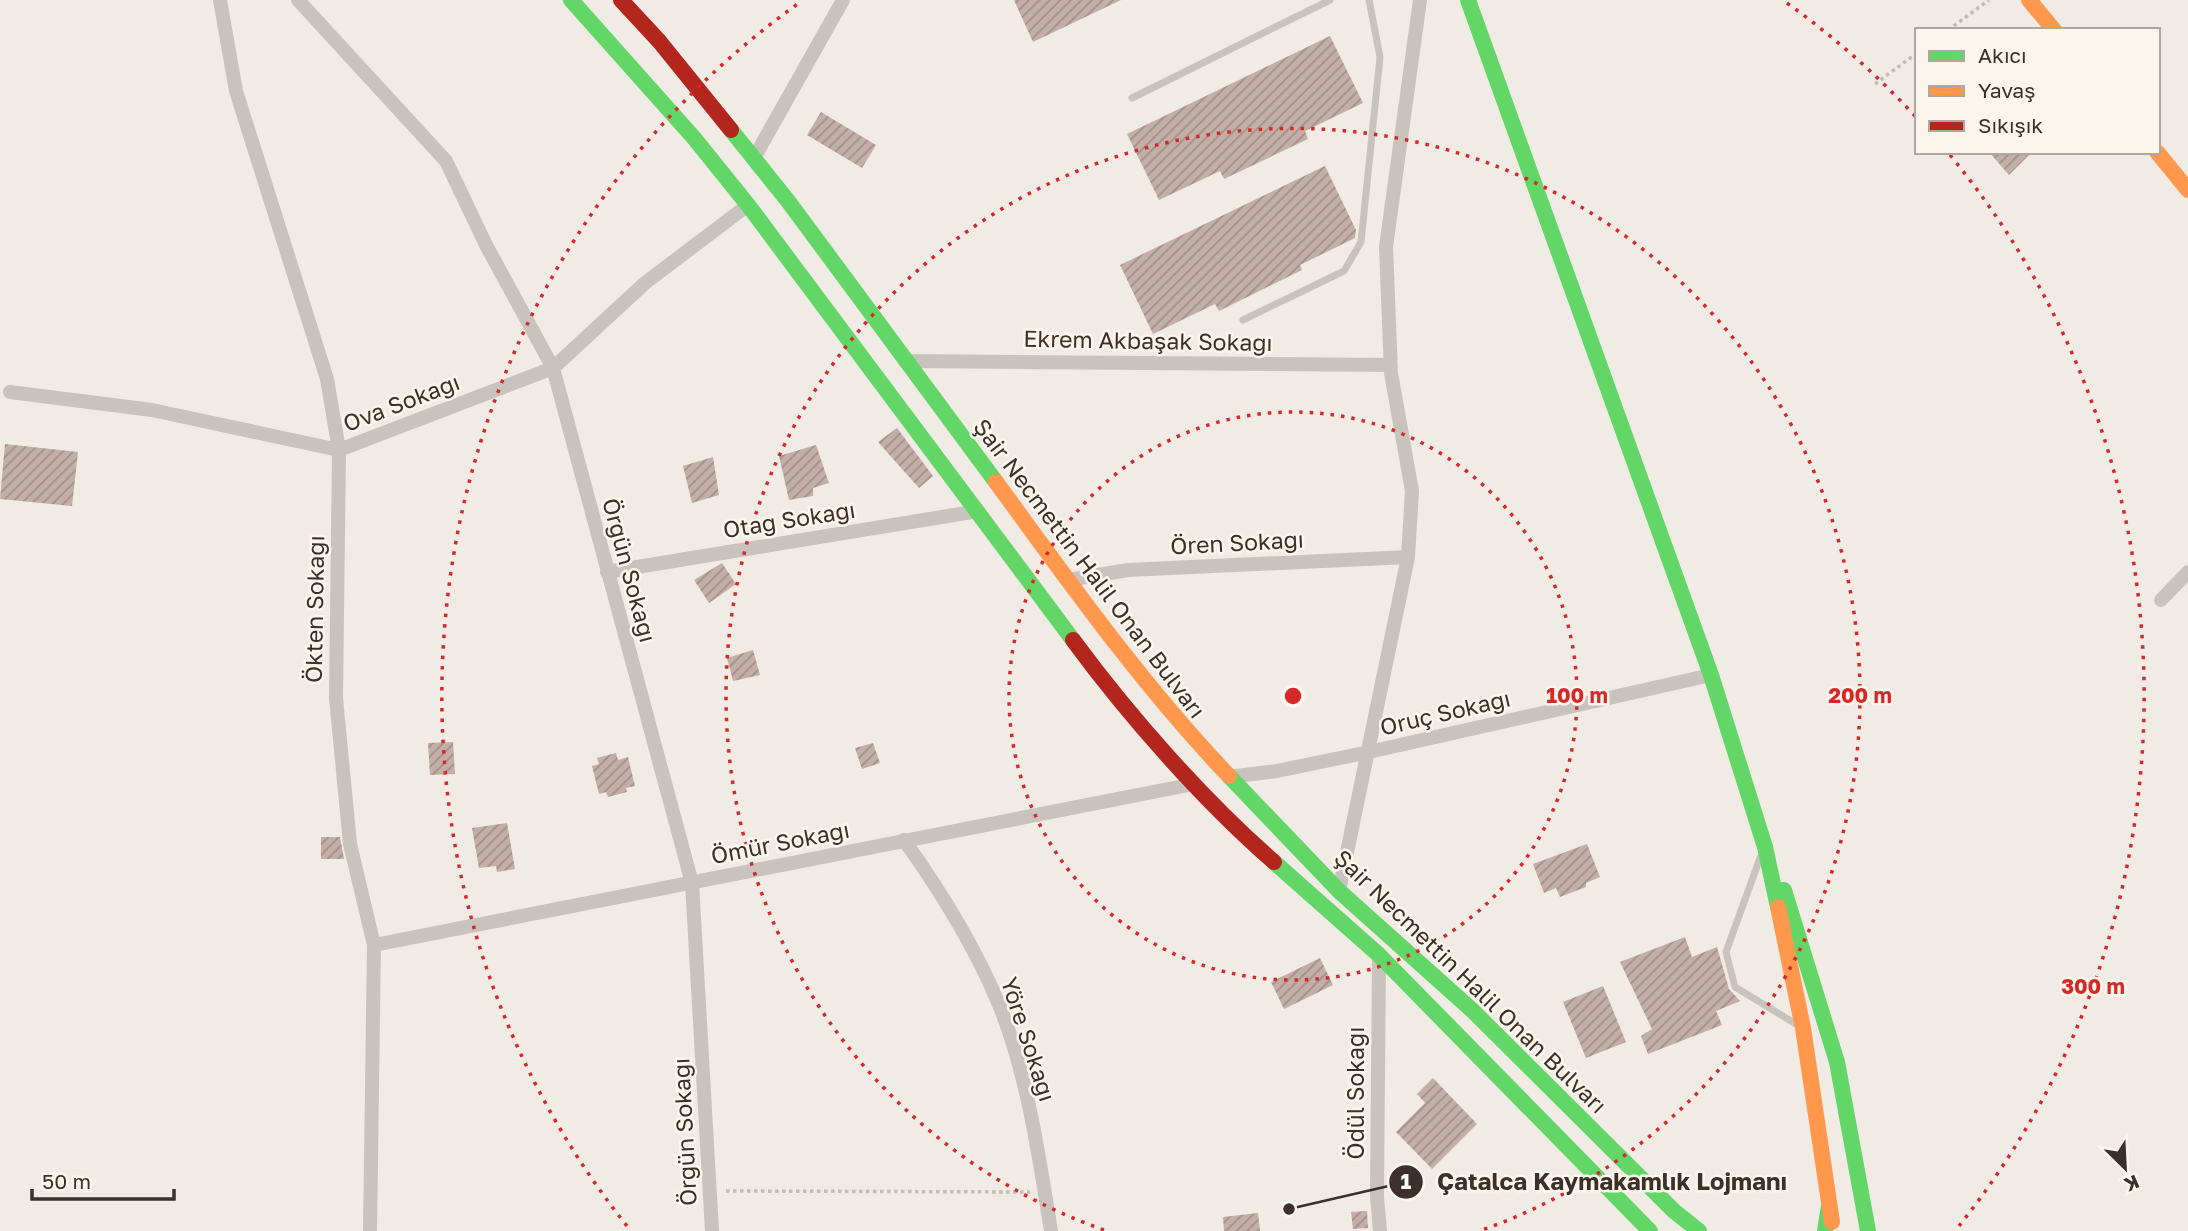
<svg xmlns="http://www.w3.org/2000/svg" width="2188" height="1231" font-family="'Golos Text',sans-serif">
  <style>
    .building { fill: url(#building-hatch) }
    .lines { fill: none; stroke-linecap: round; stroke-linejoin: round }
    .path { stroke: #c2bbb6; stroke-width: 3.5; stroke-dasharray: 3.5 3.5; stroke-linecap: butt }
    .lane { stroke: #c9c3be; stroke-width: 7 }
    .street { stroke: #c9c3be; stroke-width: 14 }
    .fast { stroke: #63d668; stroke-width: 16 }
    .slow { stroke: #ff974d; stroke-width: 16 }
    .jam { stroke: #b3261e; stroke-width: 16 }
    .ring { fill: none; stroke: #d62828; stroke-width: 3.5; stroke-dasharray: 3.5 7 }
    .labels { text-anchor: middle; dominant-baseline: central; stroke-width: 5; stroke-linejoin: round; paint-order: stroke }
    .street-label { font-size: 23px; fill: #3b302b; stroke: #fbf5ee }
    .centre { fill: #d62828; stroke: #fbf5ee; stroke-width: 3.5 }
    .ring-label { font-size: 21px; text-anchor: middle; font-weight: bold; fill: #d62828; stroke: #fbf5ee; stroke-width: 5; stroke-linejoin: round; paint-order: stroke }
    .leader { fill: none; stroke: #3b302b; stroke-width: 2.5 }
    .callout-dot { fill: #3b302b; stroke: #fbf5ee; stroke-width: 2.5 }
    .mark-label { font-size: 21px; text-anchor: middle; font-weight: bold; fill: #fff }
    .callout-label { font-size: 24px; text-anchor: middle; font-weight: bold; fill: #3b302b; stroke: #fbf5ee; stroke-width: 5; stroke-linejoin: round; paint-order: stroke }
  </style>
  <defs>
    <pattern id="building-hatch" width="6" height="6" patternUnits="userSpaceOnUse" patternTransform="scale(1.75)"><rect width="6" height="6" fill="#c3afa7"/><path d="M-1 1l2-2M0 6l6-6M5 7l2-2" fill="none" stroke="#a08f88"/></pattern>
  </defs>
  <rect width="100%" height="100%" fill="#f0ebe5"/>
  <path class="building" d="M1014 0H1121L1033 42Z
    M1330 36 1363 103 1305 131 1308 139 1224 179 1220 171 1159 200 1127 134Z
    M821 112 876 145 862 168 807 135Z
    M1989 152H2032L2009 175Z
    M1325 166 1356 230 1355 238 1300 265 1302 270 1219 311 1215 304 1153 334 1120 265Z
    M897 428 933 476 919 488 878 442Z
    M5 444 78 452 72 506 0 499Z
    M816 445 829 483 813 488V496L789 500 779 456Z
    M713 457 719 495 692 503 683 466Z
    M722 563 736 584 709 603 694 580Z
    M753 650 760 675 733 681 727 658Z
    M453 742 455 774 430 775 428 743Z
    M873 743 880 763 862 769 855 748Z
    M616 753 618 760 628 757 635 786 626 788 627 792 608 797 606 792 599 794 592 766 599 764 597 758Z
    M507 823 515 869 497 872 496 866 479 868 472 828Z
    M321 837H340L344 859H321Z
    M1587 844 1600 877 1586 883V887L1560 897 1556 888 1544 893 1533 864Z
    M1685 937 1692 957 1717 947 1729 989 1740 1001 1716 1011 1722 1025 1648 1054 1641 1036 1652 1029 1620 962Z
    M1320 958 1333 985 1284 1009 1271 982Z
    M1603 986 1626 1042 1586 1058 1563 1002Z
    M1433 1078 1477 1124 1432 1169 1396 1132 1425 1103 1417 1094Z
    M1367 1211 1368 1228 1353 1229 1351 1212Z
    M1258 1213 1260 1231H1224L1223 1217Z"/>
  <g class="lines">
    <path class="path" d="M1948 30 1989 0
      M1875 84 1917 53
      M726 1191 1030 1192"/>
    <path class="lane" d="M1132 98 1330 0
      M1243 320 1344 271 1361 242 1380 57 1369 0
      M1760 858 1726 952 1735 987 1796 1024"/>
    <path class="street" d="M220 0 236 91 327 379 339 450 336 698 350 844 374 945 370 1231
      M298 0 446 161 486 245 553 368 692 883 712 1231
      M754 158 843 0
      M905 361 1390 365
      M10 392 152 410 339 450 553 368 645 283 748 205
      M607 572 978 511
      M1068 580 1128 570 1408 557
      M2161 600 2188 572
      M1228 777 1277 771 1369 752 1711 675
      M904 840C942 893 975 946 1000 1007 1028 1077 1039 1157 1051 1231
      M1339 891 1408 557 1412 491 1391 373 1386 247 1420 0
      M374 945 1194 784
      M1379 955 1377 1196 1380 1231"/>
    <path class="fast" d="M571 0 694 138 748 205 1073 640
      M1468 0 1711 675 1765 847 1778 907
      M731 130 788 201 996 482
      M1229 776 1339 891 1473 1011 1674 1211 1699 1231
      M1274 862 1379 955 1650 1231
      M1784 890 1837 1062 1868 1231
      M1825 1231 1829 1206"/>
    <path class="slow" d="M2029 0 2054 30
      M2157 152 2188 190
      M996 482C1070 583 1142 685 1229 776
      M1778 907 1803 1028 1832 1222"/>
    <path class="jam" d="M621 0 659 41 731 130
      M1073 640C1129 716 1203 800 1274 862"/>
  </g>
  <g class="ring">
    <circle cx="1293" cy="696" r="284"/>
    <path d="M1104 1230A567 567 0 1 1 1482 1230"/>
    <path d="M627 1226A851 851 0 0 1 799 3M1787 3A851 851 0 0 1 1915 116M1950 155A851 851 0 0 1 1959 1226"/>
  </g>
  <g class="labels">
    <g class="street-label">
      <text transform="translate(1148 340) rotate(1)">Ekrem Akbaşak Sokağı</text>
      <text transform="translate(401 402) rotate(-21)">Ova Sokağı</text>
      <text transform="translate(789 519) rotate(-9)">Otağ Sokağı</text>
      <text transform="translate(1237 542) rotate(-3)">Ören Sokağı</text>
      <text transform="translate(1090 568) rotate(53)">Şair Necmettin Halil Onan Bulvarı</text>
      <text transform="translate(630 570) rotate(75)">Örgün Sokağı</text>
      <text transform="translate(314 609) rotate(-89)">Ökten Sokağı</text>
      <text transform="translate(1445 712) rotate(-13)">Oruç Sokağı</text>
      <text transform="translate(780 842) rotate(-11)">Ömür Sokağı</text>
      <text transform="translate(1471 981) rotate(44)">Şair Necmettin Halil Onan Bulvarı</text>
      <text transform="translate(1029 1039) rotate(72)">Yöre Sokağı</text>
      <text transform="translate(1355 1093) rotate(-90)">Ödül Sokağı</text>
      <text transform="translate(684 1132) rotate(-93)">Örgün Sokağı</text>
    </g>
  </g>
  <circle cx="1293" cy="696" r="10" class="centre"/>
  <g class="ring-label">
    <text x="1577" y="703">100 m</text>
    <text x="1860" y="703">200 m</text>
    <text x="2093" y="994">300 m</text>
  </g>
  <path class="leader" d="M1289 1209L1406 1182"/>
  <g class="callout-dot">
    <circle cx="1289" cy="1209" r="7"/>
    <circle cx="1406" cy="1182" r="18"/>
  </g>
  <g class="mark-label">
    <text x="1406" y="1189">1</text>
  </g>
  <g class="callout-label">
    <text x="1612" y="1190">Çatalca Kaymakamlık Lojmanı</text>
  </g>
  <rect x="1915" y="28" width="245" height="126" fill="#fbf5ee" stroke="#aea6a0" stroke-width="2"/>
  <rect x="1929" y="51" width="35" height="10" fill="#63d668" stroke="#aea6a0" stroke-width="2"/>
  <text x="1978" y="63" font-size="21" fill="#3b302b">Akıcı</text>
  <rect x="1929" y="86" width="35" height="10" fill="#ff974d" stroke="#aea6a0" stroke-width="2"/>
  <text x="1978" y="98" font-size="21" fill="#3b302b">Yavaş</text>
  <rect x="1929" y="121" width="35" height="10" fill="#b3261e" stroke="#aea6a0" stroke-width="2"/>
  <text x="1978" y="133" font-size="21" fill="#3b302b">Sıkışık</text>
  <g transform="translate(2125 1168) rotate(156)" stroke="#fbf5ee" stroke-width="5" paint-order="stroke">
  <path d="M0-5L12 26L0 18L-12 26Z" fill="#3b302b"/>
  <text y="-10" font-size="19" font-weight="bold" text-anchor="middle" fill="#3b302b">K</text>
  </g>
  <path d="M32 1189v10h142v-10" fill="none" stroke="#3b302b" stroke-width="3.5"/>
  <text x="42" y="1189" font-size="21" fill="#3b302b" stroke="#fbf5ee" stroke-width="5" paint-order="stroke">50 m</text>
</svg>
